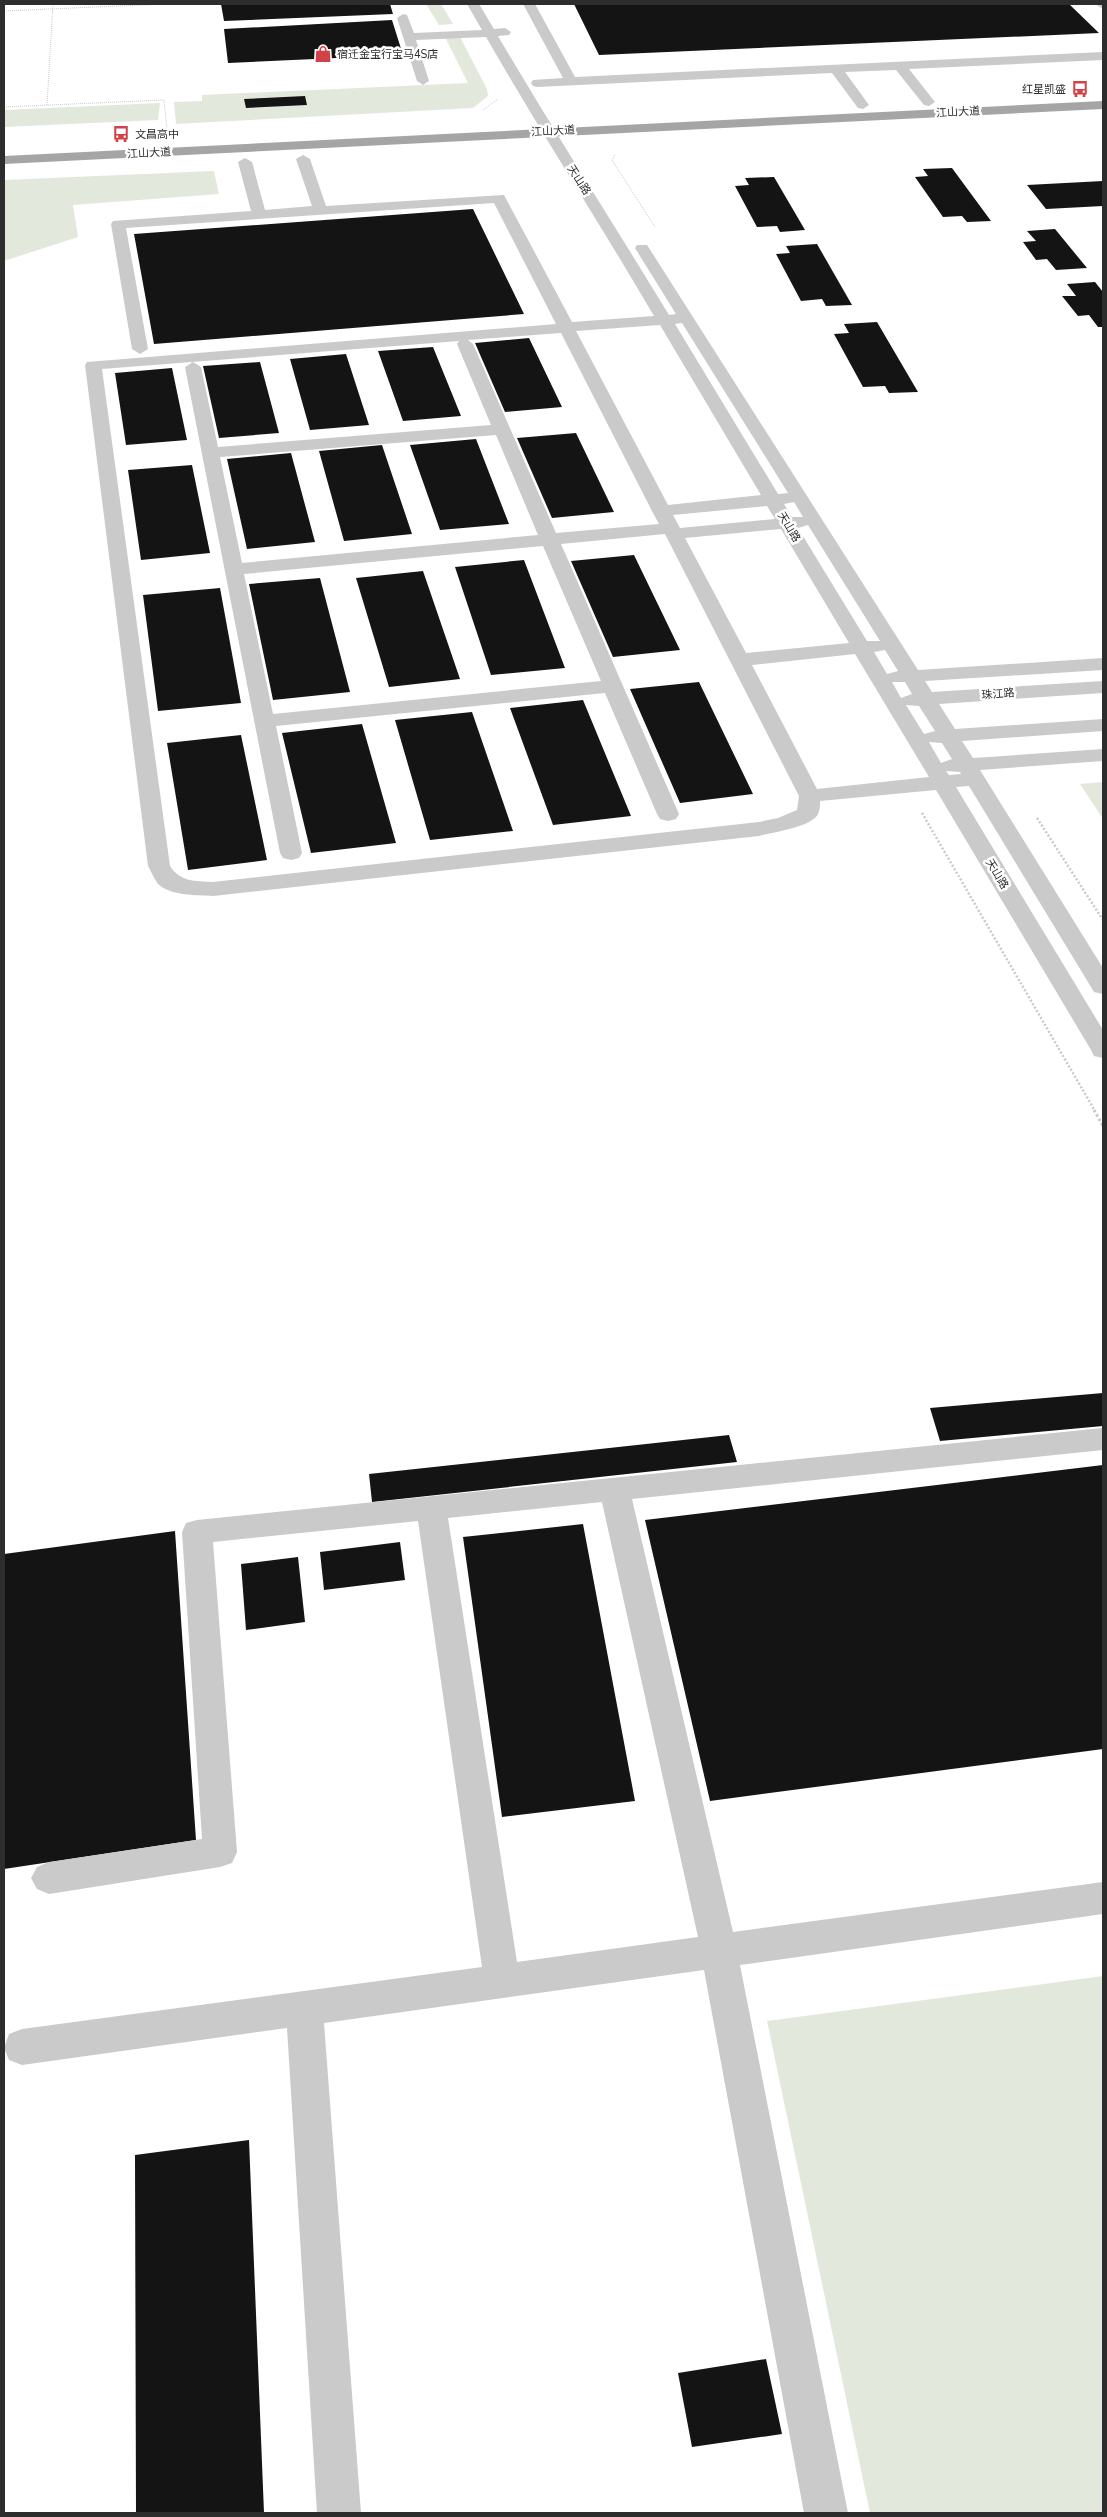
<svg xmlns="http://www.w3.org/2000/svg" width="1107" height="2517" font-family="'Nunito Sans','Noto Sans SC',sans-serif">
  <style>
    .green { fill: #e2e9dc }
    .building { fill: #141414 }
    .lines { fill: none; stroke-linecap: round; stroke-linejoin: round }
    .path-far2 { stroke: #cacaca; stroke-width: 1; stroke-dasharray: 1 1; stroke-linecap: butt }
    .path-far1 { stroke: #cacaca; stroke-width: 2.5; stroke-dasharray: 2 2; stroke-linecap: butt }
    .path { stroke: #cacaca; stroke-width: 3; stroke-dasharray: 2.5 2.5; stroke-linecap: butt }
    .minor { fill: #cacaca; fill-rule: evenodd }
    .major { fill: #a5a5a5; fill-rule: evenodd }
    .labels { text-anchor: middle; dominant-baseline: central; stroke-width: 5; stroke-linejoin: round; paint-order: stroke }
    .far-poi-label { font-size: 11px; fill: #2d2d2d; stroke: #fff; text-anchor: start }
    .far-street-label { font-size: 11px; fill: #2d2d2d; stroke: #fff }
  </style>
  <rect width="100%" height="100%" fill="#fff"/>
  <path class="green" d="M426 4H441L453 24 439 25Z
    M445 37H460L487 89 488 96 473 108 176 124 174 102 202 101V95L468 83Z
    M160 103 158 120 4 127V110Z
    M214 171 219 194 73 205 78 237 4 261V180Z
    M1103 782V819L1080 784Z
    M1103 1976V2513H870L767 2021Z"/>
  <path class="building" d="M221 4H390L393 14 224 21Z
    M574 4H1069L1099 33 599 55Z
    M392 20 403 55 228 63 224 29Z
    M305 96 307 105 246 108 244 99Z
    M952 168 991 221 967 222 962 216 943 217 915 177 928 176 923 169Z
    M774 177 805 230 780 232 777 226 757 227 735 186 749 185 745 178Z
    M1103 181V206L1046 209 1027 185Z
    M473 209 524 314 154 344 134 234Z
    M1055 229 1087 268 1056 270 1047 259 1036 260 1023 242 1036 241 1027 231Z
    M817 244 852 305 826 306 822 299 801 301 776 254 790 253 786 246Z
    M1095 282 1103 292V327H1098L1089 315 1078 316 1062 296H1076L1067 284Z
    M877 322 918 392 889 393 885 386 863 387 834 334 849 333 844 324Z
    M529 338 562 407 505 412 475 343Z
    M433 347 461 416 403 421 378 351Z
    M346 354 369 425 310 430 290 359Z
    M260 362 279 433 219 438 203 366Z
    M172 368 187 440 126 445 115 373Z
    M576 433 614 512 552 518 517 438Z
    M476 439 509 524 440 530 410 445Z
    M382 445 412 534 344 541 319 451Z
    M291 453 315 542 247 549 227 459Z
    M192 465 210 553 141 560 128 470Z
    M634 555 680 650 613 657 571 561Z
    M524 560 565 668 491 675 455 567Z
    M423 571 460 679 389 687 356 578Z
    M320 578 350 692 273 700 249 584Z
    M220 588 241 703 158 711 143 595Z
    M699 682 753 794 680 803 630 689Z
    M583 700 631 816 553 825 510 708Z
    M472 712 513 831 430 840 395 720Z
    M362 724 396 843 311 853 282 733Z
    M241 735 267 860 188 870 167 743Z
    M1103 1393V1426L940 1441 930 1408Z
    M729 1435 737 1462 372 1502 369 1474Z
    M1103 1465V1749L710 1801 645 1520Z
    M583 1524 635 1801 502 1817 463 1537Z
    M175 1531 196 1840 4 1869V1554Z
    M400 1542 405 1580 324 1590 320 1552Z
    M298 1557 305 1622 246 1630 241 1564Z
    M249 2140 264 2513H136L135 2155Z
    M766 2359 782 2434 692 2447 678 2373Z"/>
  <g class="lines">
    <path class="path-far2" d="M4 11 165 4
      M47 105 53 4
      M4 107 164 100 167 128
      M483 110 498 99
      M615 155 612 160 655 227"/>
    <path class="path-far1" d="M922 813 1095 1111
      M1037 818 1103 920"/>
    <path class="path" d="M1094 1110 1103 1126"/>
    <path class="minor" d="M467 4H479L494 29 505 28 511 32 509 35 498 36C553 130 612 221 669 315L676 314 635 248 637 245H647L649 248 918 670 1103 658V670L925 681 932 692 1103 681V693L939 704 955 729 1103 719V731L962 741 973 758 1103 749V761L980 770 1103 968V994L1094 992 1091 987 969 786 956 787 1103 1030V1058L1094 1056 1091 1050 936 790 820 801C820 806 820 813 816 817 805 828 774 832 759 836L213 896C197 895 171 896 158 884 154 879 151 871 148 866L85 365 87 362 556 324 494 203 126 228 148 349 140 354 132 349 111 224 113 221 251 211 238 162 245 158 252 162 265 210 312 206 296 159 303 155 310 159 326 206 504 195 572 322 654 316C599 222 540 131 486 37L416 40 429 81 423 85 417 81 397 18 403 14 407 15 414 33 482 30ZM682 323 788 493 778 494 675 324ZM660 325 761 495 668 505 576 331ZM561 333 652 511 659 524 556 533 473 344 468 340ZM459 341 457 344 491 425 218 447 201 367 193 362 185 367 280 853 283 858 291 860 299 858 302 853 276 726 605 693 657 814 660 819 668 821 676 819 679 814 561 544 665 534 799 796 797 810 778 818 759 822 213 882C195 881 180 882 170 866L102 369ZM496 435 538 535 242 563 220 457ZM794 502 803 517H792L784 504ZM767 506 775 519 680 528 673 515ZM808 525 880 641H867L798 528ZM781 529 849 643 746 653 685 538ZM543 546 601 681 273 714 244 574ZM885 650 898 671 887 674 874 652ZM855 654 929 777 817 789 752 665ZM892 682H905L912 694 901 698ZM906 705 919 706 935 731 924 734ZM929 742 942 743 952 759 941 763ZM946 771 960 772 961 774 949 775Z
      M523 4H535L575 77 1103 52V60L909 69 935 102 929 106 924 105 896 70 845 72 869 105 863 109 858 108 832 73 537 87 533 86 531 83 533 80 563 78Z
      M1095 4H1103V9Z
      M1103 1428V1450L632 1499 733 1932 1103 1882V1914L740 1965 848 2513H804L704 1970 324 2023 361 2513H317L287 2028 22 2065 9 2060 4 2048 9 2034 22 2029 482 1967 418 1521 213 1542 237 1852 232 1863 220 1867 49 1894 37 1889 31 1878 37 1867 49 1862 202 1839 182 1532 186 1523 197 1520ZM602 1502 698 1937 517 1962 448 1518Z"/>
    <path class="major" d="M1103 101V109L4 164V156Z"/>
  </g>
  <defs>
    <g id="shop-bare" transform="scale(1.35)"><path d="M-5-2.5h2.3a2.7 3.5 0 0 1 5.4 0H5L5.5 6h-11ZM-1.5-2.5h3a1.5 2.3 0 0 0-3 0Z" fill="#d24147" stroke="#fff" stroke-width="2.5" paint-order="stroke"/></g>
    <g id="bus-bare" transform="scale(1.35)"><path d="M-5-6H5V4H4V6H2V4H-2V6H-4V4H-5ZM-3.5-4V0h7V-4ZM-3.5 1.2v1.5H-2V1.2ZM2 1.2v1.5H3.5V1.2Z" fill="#d24147" stroke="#fff" stroke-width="2.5" paint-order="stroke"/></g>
  </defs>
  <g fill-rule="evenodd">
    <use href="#shop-bare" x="323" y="54"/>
    <use href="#bus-bare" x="1080" y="89"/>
    <use href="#bus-bare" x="121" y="134"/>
  </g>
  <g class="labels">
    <g class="far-poi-label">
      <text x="337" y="54">宿迁金宝行宝马4S店</text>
      <text x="1066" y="89" text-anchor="end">红星凯盛</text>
      <text x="135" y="134">文昌高中</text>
    </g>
    <g class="far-street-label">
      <text transform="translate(958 112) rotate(-3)">江山大道</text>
      <text transform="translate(553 131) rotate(-3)">江山大道</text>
      <text transform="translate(149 153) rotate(-3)">江山大道</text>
      <text transform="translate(579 180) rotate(57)">天山路</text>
      <text transform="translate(789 527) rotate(59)">天山路</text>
      <text transform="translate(998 694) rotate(-4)">珠江路</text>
      <text transform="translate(997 874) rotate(59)">天山路</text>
    </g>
  </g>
  <rect width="1107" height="2517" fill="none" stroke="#2d2d2d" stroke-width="10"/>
</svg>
